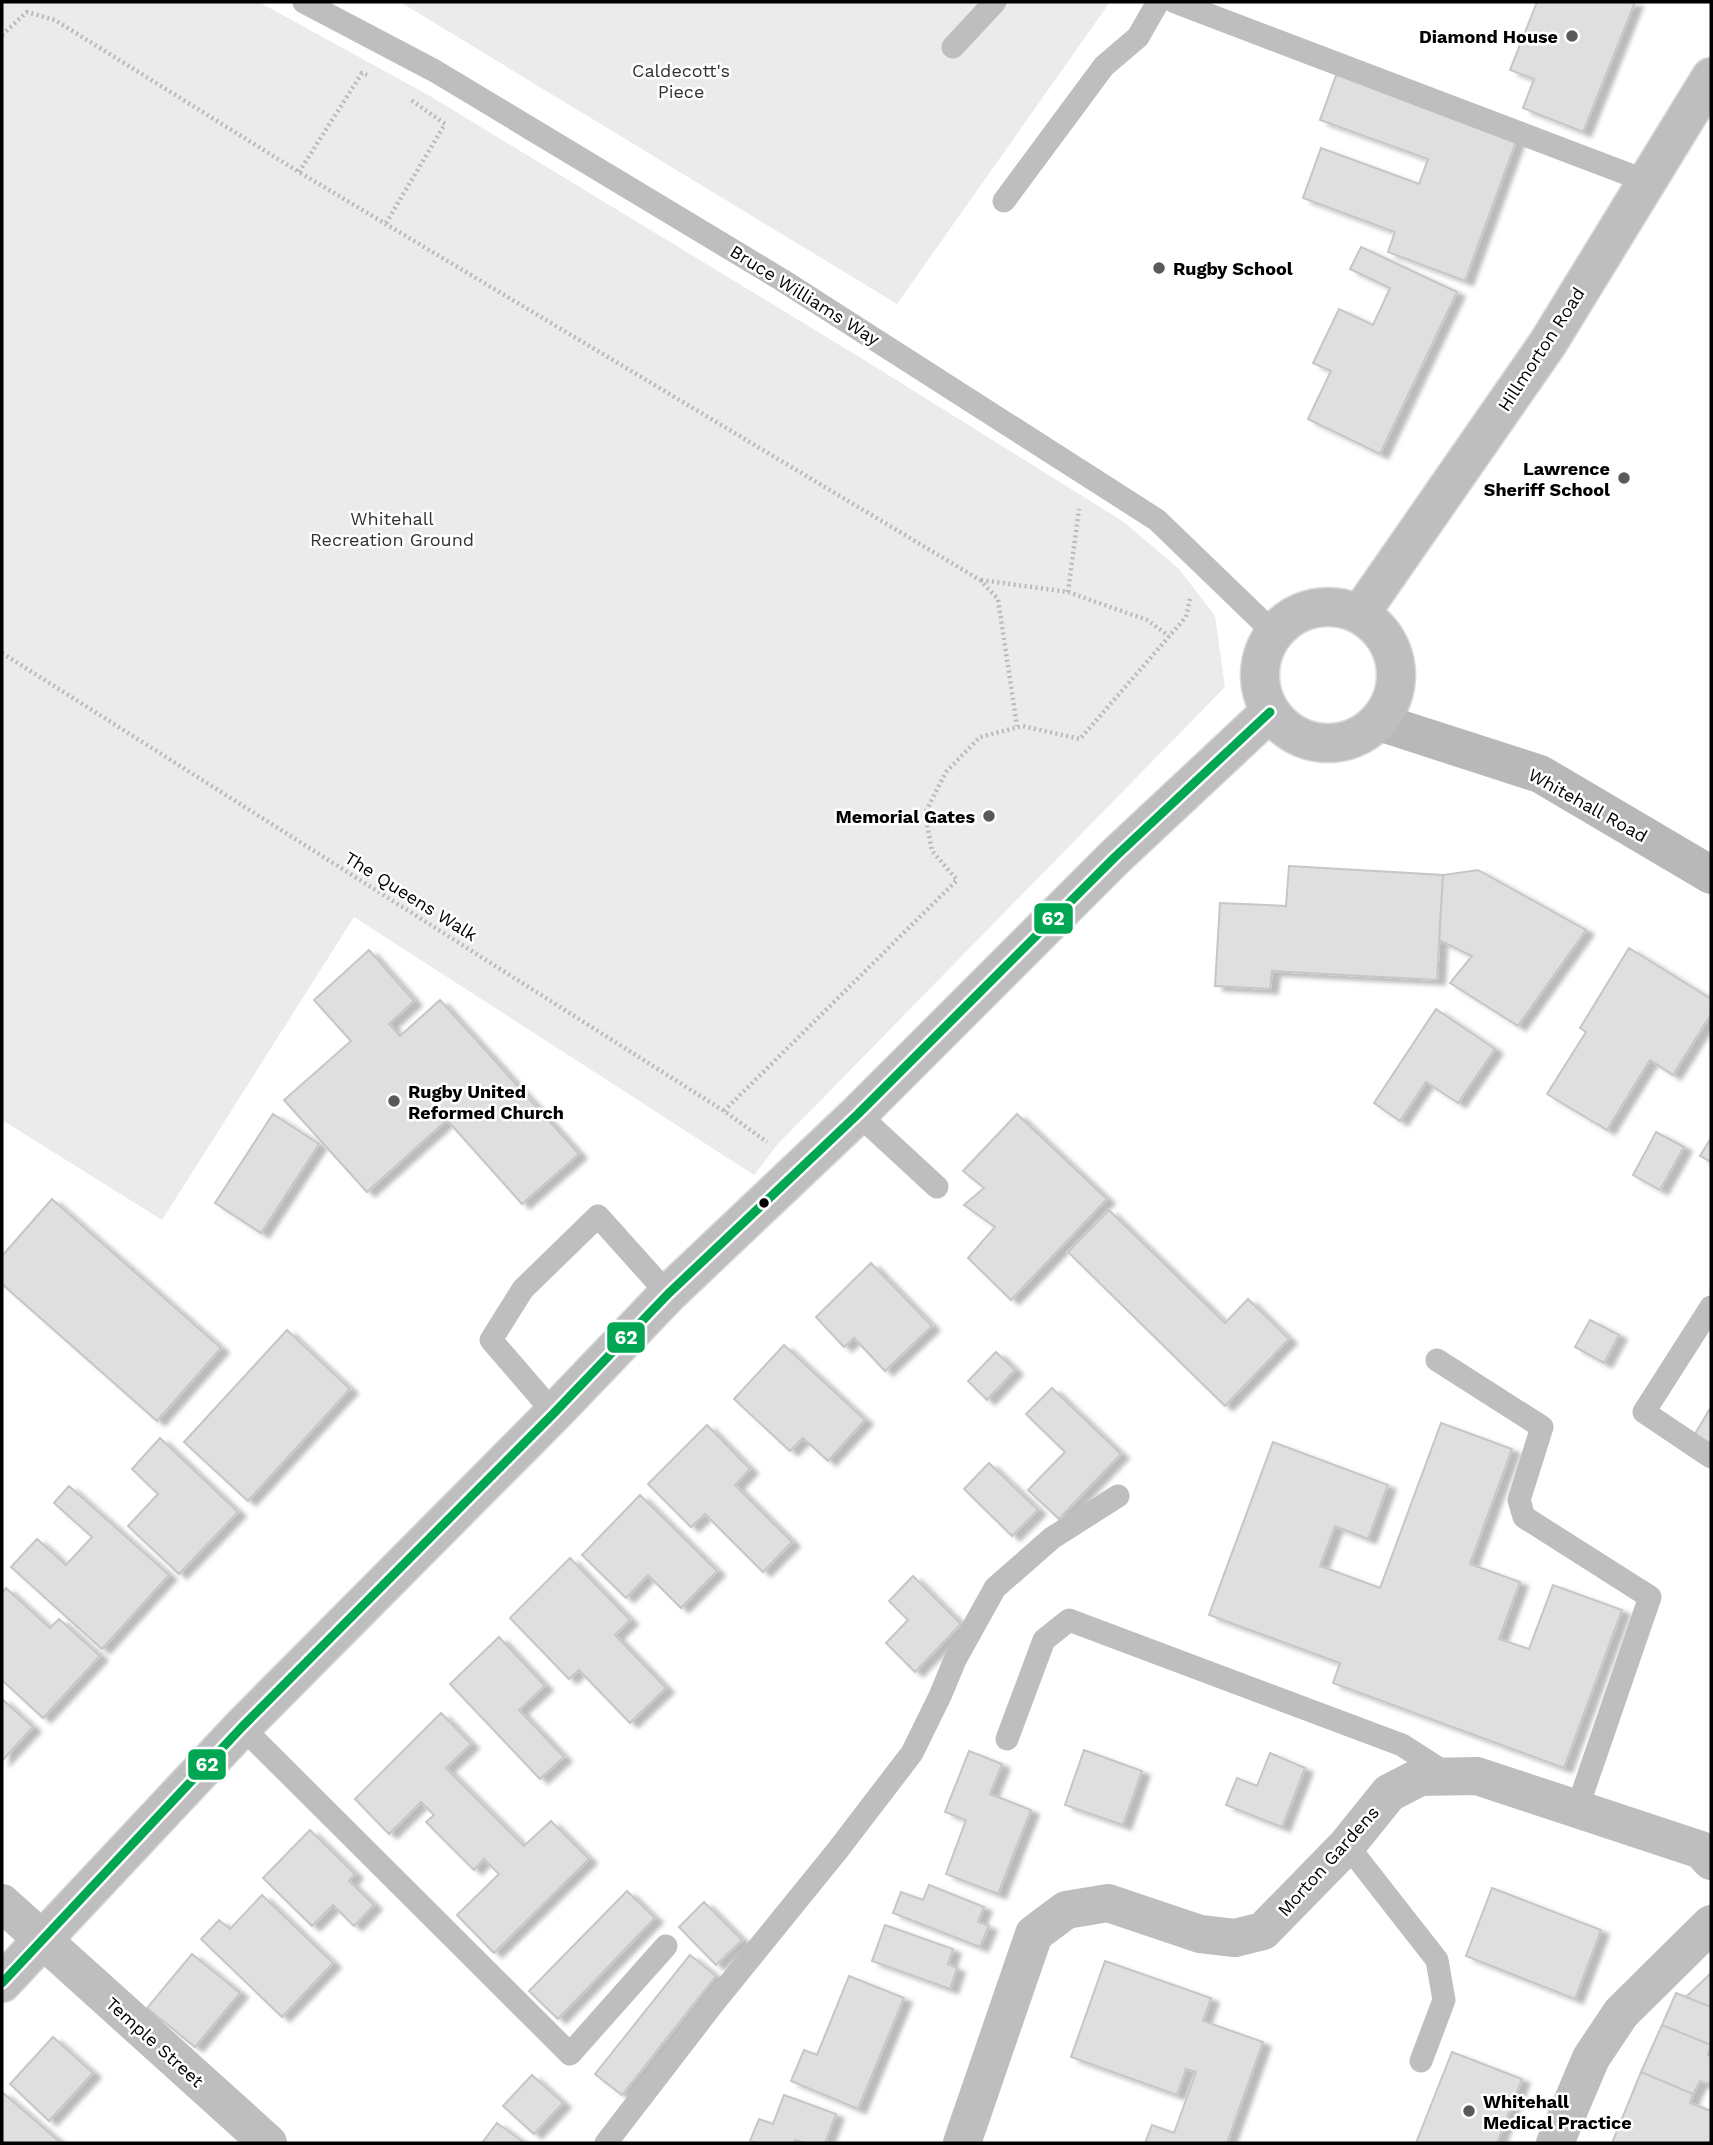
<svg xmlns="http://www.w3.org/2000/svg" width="1713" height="2145" font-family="'Work Sans',sans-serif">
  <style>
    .green { fill: #ebebeb }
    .building { fill: #dfdfdf; stroke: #c6c6c6; stroke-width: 2; filter: url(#shadow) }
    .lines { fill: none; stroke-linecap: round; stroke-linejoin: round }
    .trunk-casing { stroke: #dbdbdb; stroke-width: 41 }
    .path { stroke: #b9b9b9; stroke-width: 4.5; stroke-dasharray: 2 3.5; stroke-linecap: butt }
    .service { stroke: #bebebe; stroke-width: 23 }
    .minor { stroke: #bebebe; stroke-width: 38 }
    .secondary { stroke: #b8b8b8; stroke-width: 38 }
    .trunk { stroke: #bebebe; stroke-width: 38 }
    .bus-1-casing { stroke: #fff; stroke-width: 14 }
    .bus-1 { stroke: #00a651; stroke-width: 9 }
    .poi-dot { fill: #595959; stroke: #fff; stroke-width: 2.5 }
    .bus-dot { fill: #000; stroke: #fff; stroke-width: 2.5 }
    .labels { text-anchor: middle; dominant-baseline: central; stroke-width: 5; stroke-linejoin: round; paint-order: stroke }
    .poi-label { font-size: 18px; font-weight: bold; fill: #000; stroke: #fff; text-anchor: end }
    .park-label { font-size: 18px; fill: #323232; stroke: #fff }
    .street-label { font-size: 18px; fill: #000; stroke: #fff }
    .line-badge { stroke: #fff; stroke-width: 2.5 }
    .badge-label { font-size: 19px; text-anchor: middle; font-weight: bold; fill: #fff }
  </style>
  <defs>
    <filter id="shadow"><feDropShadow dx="8" dy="4.5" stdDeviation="2" flood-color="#0004"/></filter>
  </defs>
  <rect width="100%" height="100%" fill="#fff"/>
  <path class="green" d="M2 2H259L430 96 861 358 1124 522 1179 569 1215 616 1225 687 777 1145 754 1175 354 917 162 1220 2 1120Z
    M400 2H1110L897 304Z"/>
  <path class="building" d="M1537 2H1635L1583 132 1523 108 1534 79 1510 70Z
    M1338 70 1518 136 1465 281 1388 252 1395 232 1303 198 1321 148 1419 184 1428 159 1320 120Z
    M1361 247 1457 292 1380 454 1308 419 1331 371 1313 363 1339 309 1373 325 1390 288 1350 269Z
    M1289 866 1443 875 1437 980 1272 971 1270 989 1215 986 1220 903 1286 906Z
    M1478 870 1586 930 1518 1026 1450 983 1472 956 1439 940 1443 875Z
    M1629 948 1711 999V1014L1673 1075 1650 1060 1607 1130 1547 1094 1586 1032 1580 1028Z
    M369 950 414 1001 389 1024 400 1036 440 1000 579 1154 522 1204 447 1120 367 1192 284 1100 351 1041 314 1000Z
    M1436 1009 1495 1049 1458 1103 1426 1082 1400 1121 1374 1103Z
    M273 1114 319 1144 261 1233 215 1203Z
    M1017 1114 1107 1199 1011 1300 968 1258 995 1227 964 1205 984 1188 963 1171Z
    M1656 1132 1684 1147 1660 1190 1633 1175Z
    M1711 1138V1162L1700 1156Z
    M52 1199 221 1348 157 1421 2 1284V1256Z
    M1109 1210 1225 1323 1248 1299 1289 1339 1225 1406 1068 1252Z
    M871 1263 932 1326 885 1371 854 1338 844 1347 816 1317Z
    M1590 1320 1619 1335 1604 1363 1575 1347Z
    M287 1330 350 1389 248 1501 184 1442Z
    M784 1345 865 1420 828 1461 803 1438 790 1451 734 1399Z
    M996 1352 1015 1370 987 1400 968 1381Z
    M1052 1388 1121 1454 1059 1519 1028 1490 1065 1452 1026 1414Z
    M1711 1407V1444L1695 1434Z
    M1441 1423 1512 1449 1470 1564 1520 1582 1499 1639 1529 1649 1553 1585 1622 1610 1564 1768 1333 1683 1340 1663 1209 1615 1273 1442 1388 1485 1368 1539 1335 1526 1320 1566 1380 1588Z
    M707 1425 750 1469 735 1485 792 1542 763 1572 705 1514 691 1527 648 1484Z
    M160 1438 238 1512 179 1574 128 1526 158 1494 132 1469Z
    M989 1463 1038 1510 1012 1536 964 1489Z
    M69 1486 169 1575 102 1649 11 1567 37 1539 66 1565 92 1537 54 1503Z
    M640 1495 717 1571 681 1608 648 1575 626 1598 582 1555Z
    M570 1558 630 1620 615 1635 666 1688 630 1723 579 1670 569 1679 510 1618Z
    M913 1576 961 1624 915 1672 886 1643 908 1620 889 1601Z
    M6 1588 50 1628 59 1619 100 1656 43 1718 2 1680V1593Z
    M499 1637 545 1686 519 1710 564 1757 540 1779 450 1684Z
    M2 1699 33 1727 2 1761Z
    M441 1713 471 1744 446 1768 524 1846 551 1821 589 1859 494 1953 457 1915 499 1874 484 1859 474 1870 426 1822 434 1815 421 1802 389 1834 355 1799Z
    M1084 1750 1142 1771 1123 1825 1065 1805Z
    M969 1751 1002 1764 990 1794 1031 1810 998 1894 946 1874 966 1820 945 1812Z
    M1270 1753 1305 1768 1282 1827 1226 1805 1237 1778 1257 1786Z
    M310 1830 355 1874 349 1881 374 1905 354 1926 333 1905 312 1926 263 1878Z
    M929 1885 984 1907 978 1922 989 1926 980 1947 893 1913 901 1892 923 1900Z
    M1492 1888 1601 1930 1575 1999 1466 1956Z
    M627 1891 655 1918 558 2019 529 1991Z
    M262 1895 333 1963 282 2017 201 1939 219 1920 230 1929Z
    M704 1902 742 1940 716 1965 679 1927Z
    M885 1925 953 1949 948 1964 957 1968 950 1989 872 1961Z
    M192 1954 240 1993 195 2047 147 2008Z
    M690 1955 716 1976 622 2095 595 2074Z
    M1105 1961 1211 1998 1203 2021 1263 2042 1227 2143H1145L1152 2125 1174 2133 1196 2072 1186 2069 1177 2095 1071 2057Z
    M1711 1973V2007L1686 1997Z
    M849 1976 904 1998 858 2109 791 2081 804 2050 817 2055Z
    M1676 1993 1711 2007V2045L1662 2025Z
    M1662 2025 1711 2045 1708 2055 1711 2056V2085L1700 2081 1693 2094 1641 2072Z
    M53 2037 93 2073 49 2121 10 2084Z
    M1452 2052 1522 2079 1497 2143H1416Z
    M1641 2072 1693 2094 1690 2103 1711 2111V2143H1612Z
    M532 2075 563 2103 534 2134 503 2106Z
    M2 2092 61 2143H2Z
    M784 2095 836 2114 825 2143H805L795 2140 794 2143H756L750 2141 759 2119 773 2124Z
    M497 2123 522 2141 520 2143H482Z"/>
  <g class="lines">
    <g class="trunk-casing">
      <path id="trunk" d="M1260 675a68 68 0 1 1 136 0a68 68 0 1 1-136 0Z
        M1360 614 1548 343 1711 77
        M2 1983 242 1727 554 1413 668 1294 858 1114 1115 857 1270 712"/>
    </g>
    <path class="path" d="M2 35 27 12 55 20 299 172 980 580 998 599 1017 726
      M299 172 362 73 367 75
      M386 223 445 124 411 100
      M981 580 1068 592 1147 620 1169 636
      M1068 592 1079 509
      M2 653 724 1111 767 1142
      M724 1111 957 880 932 851 925 813 946 772 980 737 1023 726 1080 739 1186 617 1190 599"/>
    <path class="service" d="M304 2 435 71 782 280 1157 520 1274 633
      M1175 2 1646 181
      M953 47 995 2
      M1004 201 1104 66 1138 37 1158 2
      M858 1114 937 1187
      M1711 1307 1644 1412 1711 1457
      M1437 1360 1542 1427 1519 1500 1524 1517 1650 1597 1577 1809
      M554 1413 491 1340 523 1289 598 1216 668 1294
      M242 1727 570 2054 666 1946
      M1007 1739 1044 1640 1069 1620 1402 1745 1447 1774
      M1347 1845 1437 1960 1444 2000 1421 2061
      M606 2143 713 2004 837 1851 912 1753 940 1696 955 1660 995 1588 1052 1538 1118 1496"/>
    <path class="minor" d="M2 1903 268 2143
      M962 2143 1034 1934 1066 1910 1108 1903 1200 1934 1235 1938 1263 1931 1347 1845 1389 1793 1420 1777 1477 1776 1701 1850 1711 1861
      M1555 2143 1591 2058 1621 2013 1711 1924"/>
    <path class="secondary" d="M1379 722 1540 774 1711 875"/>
    <use href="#trunk" class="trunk"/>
    <g class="bus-1-casing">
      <path id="bus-1" d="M2 1983 242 1727 554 1413 668 1294 858 1114 1115 857 1270 712"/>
    </g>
    <use href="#bus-1" class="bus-1"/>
  </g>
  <g class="poi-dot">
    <circle cx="1572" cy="36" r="7"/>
    <circle cx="1159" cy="268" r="7"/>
    <circle cx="1624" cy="478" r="7"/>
    <circle cx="989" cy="816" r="7"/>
    <circle cx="394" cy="1101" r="7"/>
    <circle cx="1469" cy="2111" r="7"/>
  </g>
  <circle class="bus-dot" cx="764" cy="1203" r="6"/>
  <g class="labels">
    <g class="poi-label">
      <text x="1558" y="36">Diamond House</text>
      <text x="1173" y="268" text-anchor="start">Rugby School</text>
      <text x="1610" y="468">Lawrence<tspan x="1610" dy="21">Sheriff School</tspan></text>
      <text x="975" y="816">Memorial Gates</text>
      <text x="408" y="1091" text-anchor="start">Rugby United<tspan x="408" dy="21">Reformed Church</tspan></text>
      <text x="1483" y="2101" text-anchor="start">Whitehall<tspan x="1483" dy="21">Medical Practice</tspan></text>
    </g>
    <g class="park-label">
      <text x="681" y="70">Caldecott's<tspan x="681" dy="21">Piece</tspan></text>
      <text x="392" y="518">Whitehall<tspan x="392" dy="21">Recreation Ground</tspan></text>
    </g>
    <g class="street-label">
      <text transform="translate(805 295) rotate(32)">Bruce Williams Way</text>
      <text transform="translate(1541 349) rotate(-57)">Hillmorton Road</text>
      <text transform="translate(1588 805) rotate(29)">Whitehall Road</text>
      <text transform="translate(411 896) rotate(32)">The Queens Walk</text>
      <text transform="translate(1328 1861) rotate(-48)">Morton Gardens</text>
      <text transform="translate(155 2042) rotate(42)">Temple Street</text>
    </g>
  </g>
  <g class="line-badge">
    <rect x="1033" y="902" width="41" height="33" rx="7" fill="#00a651"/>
    <rect x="606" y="1321" width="40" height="33" rx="7" fill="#00a651"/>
    <rect x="187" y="1748" width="40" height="33" rx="7" fill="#00a651"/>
  </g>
  <g class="badge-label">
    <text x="1053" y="925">62</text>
    <text x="626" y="1344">62</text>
    <text x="207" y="1771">62</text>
  </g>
  <rect width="1713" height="2145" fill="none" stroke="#000000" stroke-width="7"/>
</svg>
